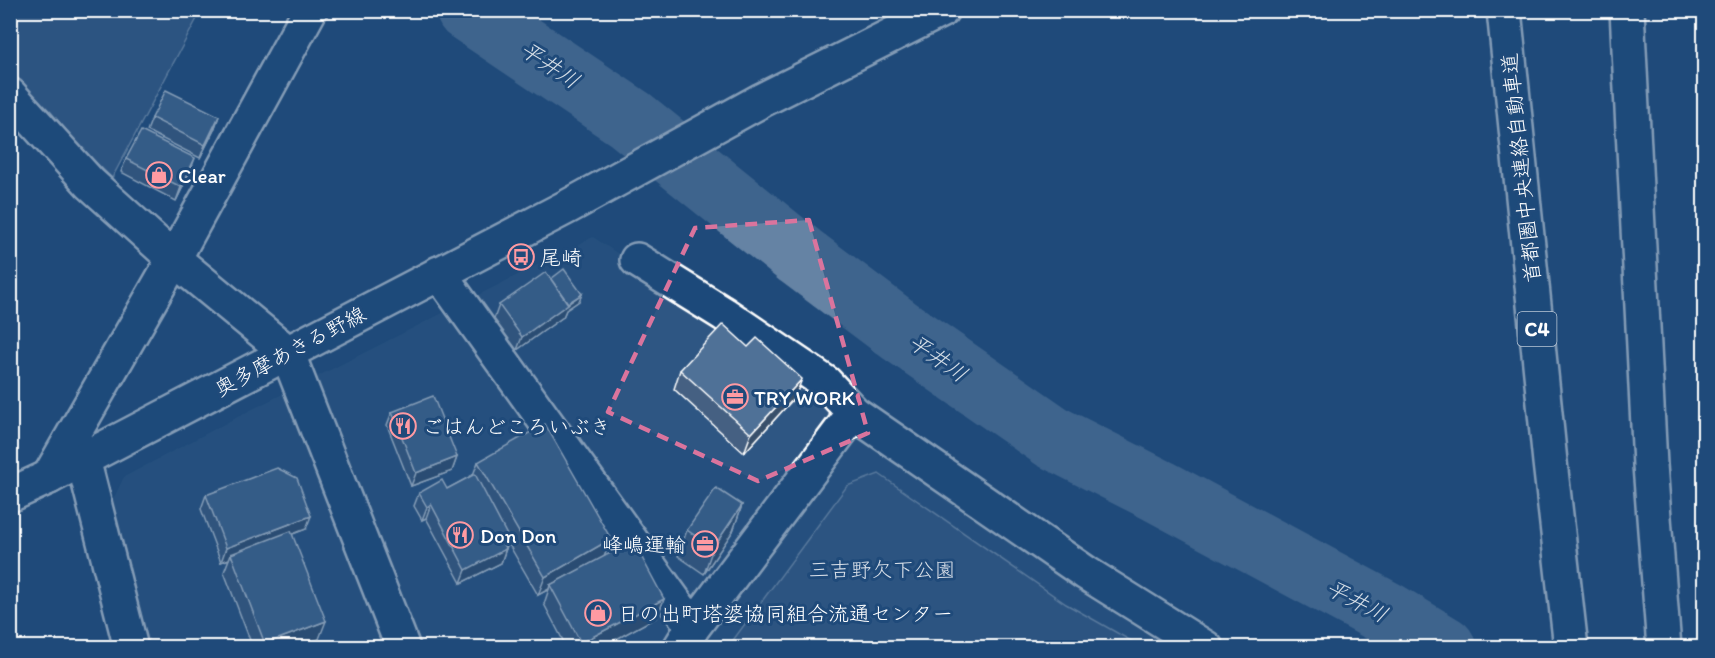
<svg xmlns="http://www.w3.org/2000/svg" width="1715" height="658" font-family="Itim,'Klee One',sans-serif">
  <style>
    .built { fill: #2e5683 }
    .green { fill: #3c618b; stroke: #9eb0c5; stroke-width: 1.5 }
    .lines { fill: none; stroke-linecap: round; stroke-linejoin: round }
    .river { stroke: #6583a4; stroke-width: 64 }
    .minor-casing { stroke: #fff; stroke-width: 38 }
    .major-casing { stroke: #fff; stroke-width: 38 }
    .highway-casing { stroke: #fff; stroke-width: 38 }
    .minor { stroke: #1f4a7a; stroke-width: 33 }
    .major { stroke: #1f4a7a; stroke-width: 33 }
    .highway { stroke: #1f4a7a; stroke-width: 33 }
    .wall { fill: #456182; stroke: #fff; stroke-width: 1.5 }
    .shaded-wall { fill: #384f6a; stroke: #fff; stroke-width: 1.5 }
    .building { fill: #507197; stroke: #fff; stroke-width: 1.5 }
    .marked { fill: none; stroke: #da749d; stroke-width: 4.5; stroke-dasharray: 12 8; stroke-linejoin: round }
    .labels { text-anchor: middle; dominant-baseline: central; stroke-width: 6; stroke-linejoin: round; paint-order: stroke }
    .shield { fill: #1f4a7a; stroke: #bcc9d7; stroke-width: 1.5 }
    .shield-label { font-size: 20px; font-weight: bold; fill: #fff }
    .street-label { font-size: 21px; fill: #fff; stroke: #1f4a7a }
    .poi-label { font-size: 21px; fill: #fff; stroke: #1f4a7a; text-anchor: start }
    .park-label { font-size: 21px; fill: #d8dfe8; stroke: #1f4a7a }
    .water-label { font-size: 22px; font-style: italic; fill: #d8e0e8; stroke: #1f4a7a }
  </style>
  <rect width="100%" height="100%" fill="#1f4a7a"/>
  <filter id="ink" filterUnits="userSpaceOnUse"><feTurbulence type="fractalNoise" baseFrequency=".0167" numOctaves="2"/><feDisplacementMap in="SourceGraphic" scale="12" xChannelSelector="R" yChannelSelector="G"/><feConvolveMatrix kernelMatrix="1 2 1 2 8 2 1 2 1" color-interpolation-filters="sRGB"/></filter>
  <g filter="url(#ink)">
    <path class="built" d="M593 237 854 413 1206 647H147L113 500 124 477 247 412Z"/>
    <path class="green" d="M10 11H201L112 178 79 146 51 112 11 74Z
      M879 474 1066 604 1142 647H728L847 486Z"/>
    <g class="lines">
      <path class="river" d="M468 10 630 119 800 256 900 331 1054 438 1159 491 1386 613 1444 648"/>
      <g class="minor-casing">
        <path id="minor" d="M10 95 90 183 174 259 287 352 403 648
          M637 260 724 314 826 383 854 413 1086 573 1206 648
          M439 273 693 627
          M83 459 131 648
          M49 477 174 259 310 10
          M680 648 693 627 854 413"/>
      </g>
      <g class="major-casing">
        <path id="major" d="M10 495 49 477 569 206 762 100 942 10"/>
      </g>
      <g class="highway-casing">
        <path id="highway" d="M1504 10 1550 462 1571 648
          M1627 10 1650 465 1664 648"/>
      </g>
      <use href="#minor" class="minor"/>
      <use href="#major" class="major"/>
      <use href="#highway" class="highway"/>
    </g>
    <path class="wall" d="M219 116 214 130 200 158 147 131 152 118Z
      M126 159 190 172 176 201 121 172Z
      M551 279 582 294 579 301 566 310 563 317 517 350 494 319 499 305Z
      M748 347 795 397 744 453 674 389 680 370Z
      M392 412 457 457 452 471 411 486 387 425Z
      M478 462 664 599 657 617 600 648H567L544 604 549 589 538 595 508 543 501 563 461 583 426 518 422 520 414 506 419 493 447 489 473 475Z
      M206 495 306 529 292 534 319 639 301 646V648H253L224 572 229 559 221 562 201 509Z
      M742 505 733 531 704 574 678 556 687 530Z"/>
    <path class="shaded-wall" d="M219 116 214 130 200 158 205 145Z
      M195 158 190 172 176 201 181 187Z
      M582 294 579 301 566 310 563 317 517 350 522 337Z
      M802 379 795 397 744 453 751 434Z
      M457 457 452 471 411 486 416 473Z
      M431 504 426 518 422 520 427 507Z
      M742 505 733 531 704 574 713 548Z
      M311 516 306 529 232 557 231 554 229 559 221 562 226 548Z
      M509 539 501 563 461 583 466 570 502 543Z
      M611 539 604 557 550 585 549 589 538 595 545 577Z
      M664 599 657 617 600 648H579L581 643Z
      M326 621 319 639 298 648H264L265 644Z"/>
    <path class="building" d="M166 90 219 116 205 145 152 118Z
      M141 131 195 158 181 187 126 159Z
      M564 269 582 294 568 303 551 279Z
      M546 272 568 304 522 337 499 305Z
      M723 324 748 347 757 338 802 379 751 434 680 370Z
      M433 396 457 457 416 473 392 412Z
      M545 424 611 539 545 577 478 462Z
      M277 468 297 478 311 516 226 548 206 495Z
      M475 474 509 539 502 543 506 549 466 570 431 504 427 507 419 493 442 480 447 489Z
      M716 488 742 505 713 548 687 530Z
      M291 531 326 621 265 644 231 554Z
      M633 541 664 599 581 643 550 585Z
      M346 640 349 648H325Z
      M299 643 301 648H286Z"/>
  </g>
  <path d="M0 0H1715V658H0ZM809 220 868 433 758 481 608 412 695 228Z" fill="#1f4a7a" fill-opacity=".55" fill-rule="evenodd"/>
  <path class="marked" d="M809 220 868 433 758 481 608 412 695 228Z"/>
  <defs>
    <g id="shop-ring" transform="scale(1.35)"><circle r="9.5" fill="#1f4a7a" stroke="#ff9aa2" stroke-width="1.5"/><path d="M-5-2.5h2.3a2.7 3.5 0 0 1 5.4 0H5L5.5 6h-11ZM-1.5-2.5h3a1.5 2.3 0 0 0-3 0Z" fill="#ff9aa2"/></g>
    <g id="bus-ring" transform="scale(1.35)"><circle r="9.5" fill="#1f4a7a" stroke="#ff9aa2" stroke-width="1.5"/><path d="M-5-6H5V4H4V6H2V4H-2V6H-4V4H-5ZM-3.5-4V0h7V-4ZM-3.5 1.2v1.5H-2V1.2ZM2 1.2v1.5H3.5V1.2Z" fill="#ff9aa2"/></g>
    <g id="office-ring" transform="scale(1.35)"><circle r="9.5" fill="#1f4a7a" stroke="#ff9aa2" stroke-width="1.5"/><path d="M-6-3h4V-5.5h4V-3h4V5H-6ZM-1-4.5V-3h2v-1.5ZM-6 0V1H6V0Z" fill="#ff9aa2"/></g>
    <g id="restaurant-ring" transform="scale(1.35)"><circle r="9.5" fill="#1f4a7a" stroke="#ff9aa2" stroke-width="1.5"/><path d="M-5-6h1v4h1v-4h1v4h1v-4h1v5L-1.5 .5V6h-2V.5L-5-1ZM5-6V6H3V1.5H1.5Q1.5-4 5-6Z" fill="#ff9aa2"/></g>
  </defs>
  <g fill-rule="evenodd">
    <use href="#shop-ring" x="159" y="175"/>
    <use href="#bus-ring" x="521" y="257"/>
    <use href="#office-ring" x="735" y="397"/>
    <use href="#restaurant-ring" x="403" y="426"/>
    <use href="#restaurant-ring" x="460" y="535"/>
    <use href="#office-ring" x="705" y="544"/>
    <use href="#shop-ring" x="598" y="613"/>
  </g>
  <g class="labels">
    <rect class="shield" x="1517.5" y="312" width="39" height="34" rx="4.5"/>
    <g class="shield-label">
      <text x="1537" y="329">C4</text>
    </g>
    <g class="street-label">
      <text transform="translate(1521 168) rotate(-96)">首都圏中央連絡自動車道</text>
      <text transform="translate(290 351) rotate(-28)">奥多摩あきる野線</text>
    </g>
    <g class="poi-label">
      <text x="178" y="175">Clear</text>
      <text x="540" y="257">尾崎</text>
      <text x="754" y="397">TRY WORK</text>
      <text x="422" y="426">ごはんどころいぶき</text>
      <text x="480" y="535">Don Don</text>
      <text x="686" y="544" text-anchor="end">峰嶋運輸</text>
      <text x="618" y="613">日の出町塔婆協同組合流通センター</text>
    </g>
    <g class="park-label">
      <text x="882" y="569">三吉野欠下公園</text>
    </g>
    <g class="water-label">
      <text transform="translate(550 65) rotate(34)">平井川</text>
      <text transform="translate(938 358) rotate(35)">平井川</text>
      <text transform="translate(1357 601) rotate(28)">平井川</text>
    </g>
  </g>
  <rect width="1715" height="658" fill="none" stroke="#1f4a7a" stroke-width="36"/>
  <rect x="18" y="18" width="1679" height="622" fill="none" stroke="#fff" stroke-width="2" filter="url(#ink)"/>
</svg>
